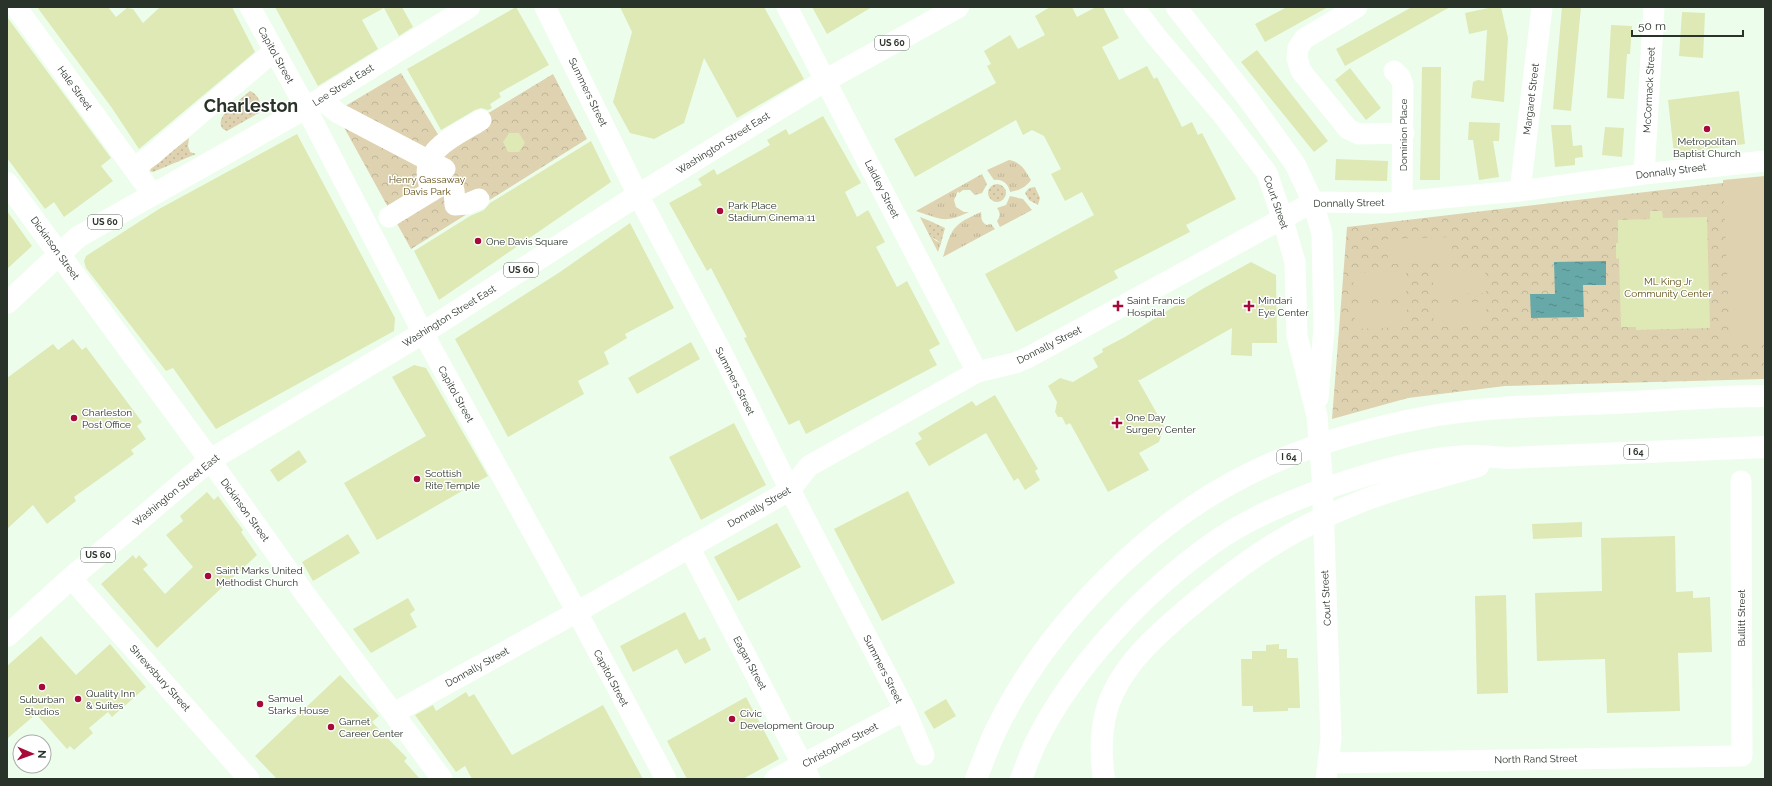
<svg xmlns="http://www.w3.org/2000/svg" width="1772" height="786" font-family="Raleway,sans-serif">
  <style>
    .grass { fill: url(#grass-tufts) }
    .park { fill: url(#park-crowns) }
    .garden { fill: url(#garden-dots) }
    .pitch { fill: #ded2b0 }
    .water { fill: url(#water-ripples) }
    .building { fill: #dee9b6 }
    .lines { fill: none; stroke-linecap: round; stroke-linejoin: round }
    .minor { stroke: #fff; stroke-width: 21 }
    .major { stroke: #fff; stroke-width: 22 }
    .highway { stroke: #fff; stroke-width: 22 }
    .poi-dot { fill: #a50a38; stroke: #fff; stroke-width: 1.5 }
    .labels { text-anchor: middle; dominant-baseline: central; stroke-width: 3; stroke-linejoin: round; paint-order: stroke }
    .shield { fill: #fff; stroke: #6a706a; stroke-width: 1 }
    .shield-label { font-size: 9px; font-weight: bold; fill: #2a332a }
    .street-label { font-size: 10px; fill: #2a332a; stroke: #fff }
    .poi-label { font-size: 10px; fill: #2a332a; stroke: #fff; text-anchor: start }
    .park-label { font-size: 10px; fill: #614f14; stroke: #fff }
    .town-label { font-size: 18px; font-weight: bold; fill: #2a332a; stroke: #fff }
  </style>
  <defs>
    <pattern id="grass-tufts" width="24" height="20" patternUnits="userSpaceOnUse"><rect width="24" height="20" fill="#ded2b0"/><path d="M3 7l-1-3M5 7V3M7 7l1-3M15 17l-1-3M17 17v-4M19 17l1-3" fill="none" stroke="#bfb598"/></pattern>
    <pattern id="park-crowns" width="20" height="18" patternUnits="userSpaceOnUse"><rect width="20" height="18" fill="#ded2b0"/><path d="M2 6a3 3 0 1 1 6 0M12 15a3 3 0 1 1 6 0" fill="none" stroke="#bfb598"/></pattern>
    <pattern id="garden-dots" width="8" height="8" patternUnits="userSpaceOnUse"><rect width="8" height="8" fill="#ded2b0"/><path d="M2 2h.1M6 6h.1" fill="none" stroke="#bfb598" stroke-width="1.8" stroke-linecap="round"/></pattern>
    <pattern id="water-ripples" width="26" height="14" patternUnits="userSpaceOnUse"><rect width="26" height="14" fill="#67a9a9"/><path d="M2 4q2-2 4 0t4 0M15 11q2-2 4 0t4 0" fill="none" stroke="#558a8a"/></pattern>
  </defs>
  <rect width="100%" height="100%" fill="#ecfeeb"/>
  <path class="grass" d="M1009 160C1021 162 1025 170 1031 180 1025 188 1020 190 1010 192 1008 183 1002 179 994 180L987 170Z
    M982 174 987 184 982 193 975 195 970 190H963L959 193 958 191 954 200 956 207 964 212H969C944 224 941 219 916 211Z
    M1010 196 1023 199 1032 210 1000 227 997 221C1001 216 1000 212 997 208L1006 205Z
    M981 212C982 218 980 220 986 225L991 224 995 229 943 257C952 228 952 225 981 212Z
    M920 217 930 221C928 232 930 239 941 243L938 252Z"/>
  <path class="park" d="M401 73 442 141 553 74 587 139 411 249 340 120 342 108Z
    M1765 178V379L1505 386 1408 398 1332 419 1347 227Z"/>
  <path class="garden" d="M250 91C258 94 261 103 262 111L227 131 223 129C212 117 242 99 250 91Z
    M189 138 188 146 190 152 196 154 153 172 150 171 152 166Z
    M988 193a9 9 0 1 1 18 0a9 9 0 1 1-18 0Z
    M1035 187 1040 198 1038 205 1029 200 1025 193 1029 188Z
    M930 221 945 228 941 243 932 237 928 231Z"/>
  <path class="pitch" d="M1765 176V342L1730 339 1723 180Z
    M1452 237V263L1388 264 1387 239Z
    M1485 269 1486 293 1433 295V271Z
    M1406 271V295L1354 297 1353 273Z
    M1486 302 1487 326 1434 327 1433 303Z
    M1407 303V327L1355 329 1354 304Z"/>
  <path class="water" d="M1606 261V285H1583L1584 317 1531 318 1530 294H1555L1554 262Z"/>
  <path class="building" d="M37 7H108L116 17 127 8 133 9 143 23 160 7H232L255 52 139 149 112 108Z
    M275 7H402L413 27 399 36 384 8 362 20 378 49 318 86Z
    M516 7 549 65 499 93 501 97 490 104 492 108 488 110 481 108 475 110 441 130 407 69Z
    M620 7H764L804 79 737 118 704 58 684 123 654 139 630 133 613 102 632 32Z
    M812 7H872L827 34Z
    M1050 7H1072L1077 17 1096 7H1103L1119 38 1102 47 1119 80 1147 66 1154 79 1157 77 1182 127 1192 122 1198 135 1202 133 1236 199 1186 225 1190 232 1114 271 1118 278 1016 332 985 274 1094 215 1082 192 1065 201 1051 174 1061 169 1044 136 1032 130 1023 135 1016 120 915 177 894 139 996 83 987 66 991 64 984 51 1010 35 1018 49 1045 35 1035 16Z
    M1287 7H1328L1265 42 1255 24Z
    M1412 7H1450L1345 66 1336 49Z
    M1493 7H1501L1508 38 1504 102 1471 98 1473 82 1478 80 1484 81 1487 30 1469 34 1465 13Z
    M1562 7H1581L1571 111 1553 109Z
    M1682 12 1705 13 1703 58 1679 56Z
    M7 17 111 158 101 166 113 181 64 217 54 202 45 209 7 158Z
    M1611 25 1632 26 1630 54H1627L1624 99 1607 98Z
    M1257 50 1328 141 1314 152 1241 62Z
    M1422 67H1441L1440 180H1420Z
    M1350 68 1381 108 1366 120 1335 80Z
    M1739 91 1745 144 1674 154 1668 100Z
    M823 116 861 183 845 192 857 217 868 210 885 242 876 247 897 287 907 281 940 344 929 350 937 365 806 434 799 420 789 425 744 338 747 337 711 268 707 271 669 203 702 185 698 179 714 169 717 175 770 145 767 140 786 129 789 135Z
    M1469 122 1500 123 1499 141H1493L1499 177 1479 180 1473 140H1468Z
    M1551 125H1571L1573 146 1582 145 1583 157 1575 158V165L1555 167Z
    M1605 127 1624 128 1622 157 1602 155Z
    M509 133H519L525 143 519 152H508L503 142Z
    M297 134 395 318 394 331 216 429 173 368 166 371 86 268 84 261 86 256 159 209Z
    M591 141 611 182 439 300 414 251 470 216 484 210 490 203Z
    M1336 159 1388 161 1387 181 1335 180Z
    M7 211 32 246 7 269Z
    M1650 211H1662L1663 218 1707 217 1710 328 1636 330V327H1621L1619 258 1616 259V243H1618V220L1650 219Z
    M630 223 674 308 625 334 627 338 604 352 609 364 578 381 584 394 508 437 455 339 560 272Z
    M1251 262 1276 275 1277 343H1252V356L1231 355 1232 328 1140 380H1138L1164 426 1163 430 1159 442 1139 453 1149 470 1108 492 1070 423 1066 425 1062 417H1058L1055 412 1057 402 1048 386 1060 378 1073 382 1098 367 1093 358 1103 352 1102 349 1125 337 1204 288Z
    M73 339 82 350 86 347 142 422 137 426 146 439 131 450 134 454 74 497 76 501 47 524 33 505 7 529V378L53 344 58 350Z
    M691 342 700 359 637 394 628 378Z
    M414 365 426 368 488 476 377 540 344 483 426 436 392 377Z
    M995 395 1038 469 1035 471 1040 480 1025 490 1018 478 1014 481 986 433 929 466 915 443 922 439 918 433 972 401 976 406Z
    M734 423 766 485 701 520 669 457Z
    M299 450 307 462 278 482 270 470Z
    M908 491 955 583 882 621 834 529Z
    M207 492 214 500 218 496 243 530 241 532 257 555 157 648 101 584 133 555 136 559 139 555 148 565 143 569 165 594 193 567 166 535 183 521 180 516Z
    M1582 522V537L1533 539 1532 524Z
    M777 523 801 567 738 601 714 557Z
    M348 534 360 553 313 581 302 562Z
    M1675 536 1676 592 1693 591V598L1710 597 1712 652 1678 653 1680 711 1607 713 1605 659 1537 661 1535 593 1602 591 1601 538Z
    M1506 595 1508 693 1477 694 1475 596Z
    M408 598 415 610 410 614 417 627 371 653 353 629Z
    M685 612 699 640 705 637 711 650 685 664 677 649 633 672 620 646Z
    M41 636 76 675 110 644 146 687 112 717 108 712 89 728 93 733 74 750 70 746 67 749 36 714 7 739V666Z
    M1279 644V649H1287V658H1298L1300 708H1288V711L1253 712V706H1242L1241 659H1252V651H1266V645Z
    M340 675 379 716 372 722 407 758 404 761 420 779H277L255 756Z
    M466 692 469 697 474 694 512 755 603 705 643 779H472L465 766 456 772 415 715 433 705 436 711Z
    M746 697 779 759 743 779H687L667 741Z
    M946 699 956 716 934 729 924 712Z"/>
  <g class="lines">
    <path class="minor" d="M16 7 153 195
      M250 7 306 108 423 333 577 612 666 779
      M545 7 638 195 721 351 790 490 905 710 924 755
      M787 7 977 372
      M1134 7 1155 35 1222 114 1267 173 1282 217 1295 262 1297 336 1317 416 1322 475 1331 739 1326 779
      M1176 7 1248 99 1295 164 1313 202 1322 234 1324 328 1318 398
      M1357 7 1304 39 1298 48 1297 58 1301 71 1348 129 1359 134 1404 133
      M1394 71 1400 77 1403 85 1402 201
      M320 99 338 113 445 169
      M134 168 153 154 274 51
      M1644 174 1654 7
      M454 190 455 205 467 204 479 199
      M432 191C413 151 454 137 481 120
      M1520 191 1542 7
      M389 217 443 184
      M210 460 305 594 442 779
      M689 547 810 779
      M71 578 249 779
      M394 713 577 612 790 490 809 466 977 372 1015 363 1029 357 1313 202 1386 203 1520 191 1644 174 1765 161
      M1329 763 1742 756 1741 481
      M775 779 905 710"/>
    <path class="major" d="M7 183 210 460
      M7 303 78 237 306 108 469 7
      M7 636 71 578 210 460 423 333 638 195 826 80 958 7"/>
    <path class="highway" d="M976 779C983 762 989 743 998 726 1049 624 1149 522 1253 472 1310 444 1375 426 1438 415 1494 406 1552 406 1609 403 1661 401 1713 396 1765 396
      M1021 779C1026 767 1030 754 1036 742 1074 666 1144 592 1213 543 1253 515 1301 496 1348 481 1385 469 1430 457 1470 456 1482 456 1495 457 1507 458L1765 447
      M1104 779C1100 751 1100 720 1113 693 1129 659 1158 634 1186 610 1212 588 1239 566 1268 548 1296 530 1334 512 1365 500 1401 486 1441 477 1478 466"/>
  </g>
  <g class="poi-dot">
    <circle cx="1707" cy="129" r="4"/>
    <circle cx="720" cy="211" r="4"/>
    <circle cx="478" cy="241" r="4"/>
    <path d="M1116 300h4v4h4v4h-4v4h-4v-4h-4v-4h4z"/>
    <path d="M1247 300h4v4h4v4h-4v4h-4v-4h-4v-4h4z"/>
    <circle cx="74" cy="418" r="4"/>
    <path d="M1115 417h4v4h4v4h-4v4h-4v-4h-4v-4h4z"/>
    <circle cx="417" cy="479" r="4"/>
    <circle cx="208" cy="576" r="4"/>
    <circle cx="42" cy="687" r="4"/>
    <circle cx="78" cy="699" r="4"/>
    <circle cx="260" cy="704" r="4"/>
    <circle cx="732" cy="719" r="4"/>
    <circle cx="331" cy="727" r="4"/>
  </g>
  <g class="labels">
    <g class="shield">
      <rect x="875" y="36" width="34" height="14" rx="3"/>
      <rect x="88" y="215" width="34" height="14" rx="3"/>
      <rect x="504" y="263" width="34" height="14" rx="3"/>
      <rect x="1624" y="445" width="24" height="14" rx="3"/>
      <rect x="1277" y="450" width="24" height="14" rx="3"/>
      <rect x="81" y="548" width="34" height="14" rx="3"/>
    </g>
    <g class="shield-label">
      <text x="892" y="43">US 60</text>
      <text x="105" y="222">US 60</text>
      <text x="521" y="270">US 60</text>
      <text x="1636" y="452">I 64</text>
      <text x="1289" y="457">I 64</text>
      <text x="98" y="555">US 60</text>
    </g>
    <g class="street-label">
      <text transform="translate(276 55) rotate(61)">Capitol Street</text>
      <text transform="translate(343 85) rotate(-32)">Lee Street East</text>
      <text transform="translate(75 88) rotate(54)">Hale Street</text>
      <text transform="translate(1649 90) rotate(-87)">McCormack Street</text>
      <text transform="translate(588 92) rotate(64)">Summers Street</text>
      <text transform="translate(1531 99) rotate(-83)">Margaret Street</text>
      <text transform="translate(1403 135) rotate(-90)">Dominion Place</text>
      <text transform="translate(723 143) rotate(-32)">Washington Street East</text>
      <text transform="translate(1671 171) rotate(-7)">Donnally Street</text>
      <text transform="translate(882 189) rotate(63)">Laidley Street</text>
      <text transform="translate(1276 202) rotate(71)">Court Street</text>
      <text transform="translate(1349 203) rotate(-1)">Donnally Street</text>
      <text transform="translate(55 248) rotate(54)">Dickinson Street</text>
      <text transform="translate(449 316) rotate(-32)">Washington Street East</text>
      <text transform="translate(1049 345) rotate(-27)">Donnally Street</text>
      <text transform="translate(735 381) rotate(63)">Summers Street</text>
      <text transform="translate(456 394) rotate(61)">Capitol Street</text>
      <text transform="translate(176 490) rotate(-39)">Washington Street East</text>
      <text transform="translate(759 507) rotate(-30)">Donnally Street</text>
      <text transform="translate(245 510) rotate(54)">Dickinson Street</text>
      <text transform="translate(1326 598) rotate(-93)">Court Street</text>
      <text transform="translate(1741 618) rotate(-90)">Bullitt Street</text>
      <text transform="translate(750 663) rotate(62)">Eagan Street</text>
      <text transform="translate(477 667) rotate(-29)">Donnally Street</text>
      <text transform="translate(883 669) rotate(63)">Summers Street</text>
      <text transform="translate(160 678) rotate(48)">Shrewsbury Street</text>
      <text transform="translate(611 678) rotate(62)">Capitol Street</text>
      <text transform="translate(840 745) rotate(-28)">Christopher Street</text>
      <text transform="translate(1536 759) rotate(-1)">North Rand Street</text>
    </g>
    <g class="poi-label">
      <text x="1707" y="141" text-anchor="middle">Metropolitan<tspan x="1707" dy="12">Baptist Church</tspan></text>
      <text x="728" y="205">Park Place<tspan x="728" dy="12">Stadium Cinema 11</tspan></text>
      <text x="486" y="241">One Davis Square</text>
      <text x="1127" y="300">Saint Francis<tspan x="1127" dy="12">Hospital</tspan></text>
      <text x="1258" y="300">Mindari<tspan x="1258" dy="12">Eye Center</tspan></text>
      <text x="82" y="412">Charleston<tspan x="82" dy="12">Post Office</tspan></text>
      <text x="1126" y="417">One Day<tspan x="1126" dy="12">Surgery Center</tspan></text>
      <text x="425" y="473">Scottish<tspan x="425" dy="12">Rite Temple</tspan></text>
      <text x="216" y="570">Saint Marks United<tspan x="216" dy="12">Methodist Church</tspan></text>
      <text x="86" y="693">Quality Inn<tspan x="86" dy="12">&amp; Suites</tspan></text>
      <text x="268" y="698">Samuel<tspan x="268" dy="12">Starks House</tspan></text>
      <text x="42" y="699" text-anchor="middle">Suburban<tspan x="42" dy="12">Studios</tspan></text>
      <text x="740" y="713">Civic<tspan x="740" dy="12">Development Group</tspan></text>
      <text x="339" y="721">Garnet<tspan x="339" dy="12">Career Center</tspan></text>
    </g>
    <g class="park-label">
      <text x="427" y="179">Henry Gassaway<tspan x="427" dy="12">Davis Park</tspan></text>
      <text x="1668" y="281">ML King Jr<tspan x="1668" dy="12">Community Center</tspan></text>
    </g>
    <g class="town-label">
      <text x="251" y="105">Charleston</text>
    </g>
  </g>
  <rect width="1772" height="786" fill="none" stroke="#2a332a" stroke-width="16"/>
  <g transform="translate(32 754) rotate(92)"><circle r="19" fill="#ffffff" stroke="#aaadaa"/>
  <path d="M0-3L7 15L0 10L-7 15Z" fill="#a50a38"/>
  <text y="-6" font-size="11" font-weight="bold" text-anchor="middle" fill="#2a332a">N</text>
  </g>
  <path d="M1632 30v6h111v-6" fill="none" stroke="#2a332a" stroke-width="2"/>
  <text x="1638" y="30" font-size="12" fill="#2a332a" stroke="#ffffff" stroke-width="3" paint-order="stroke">50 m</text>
</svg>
